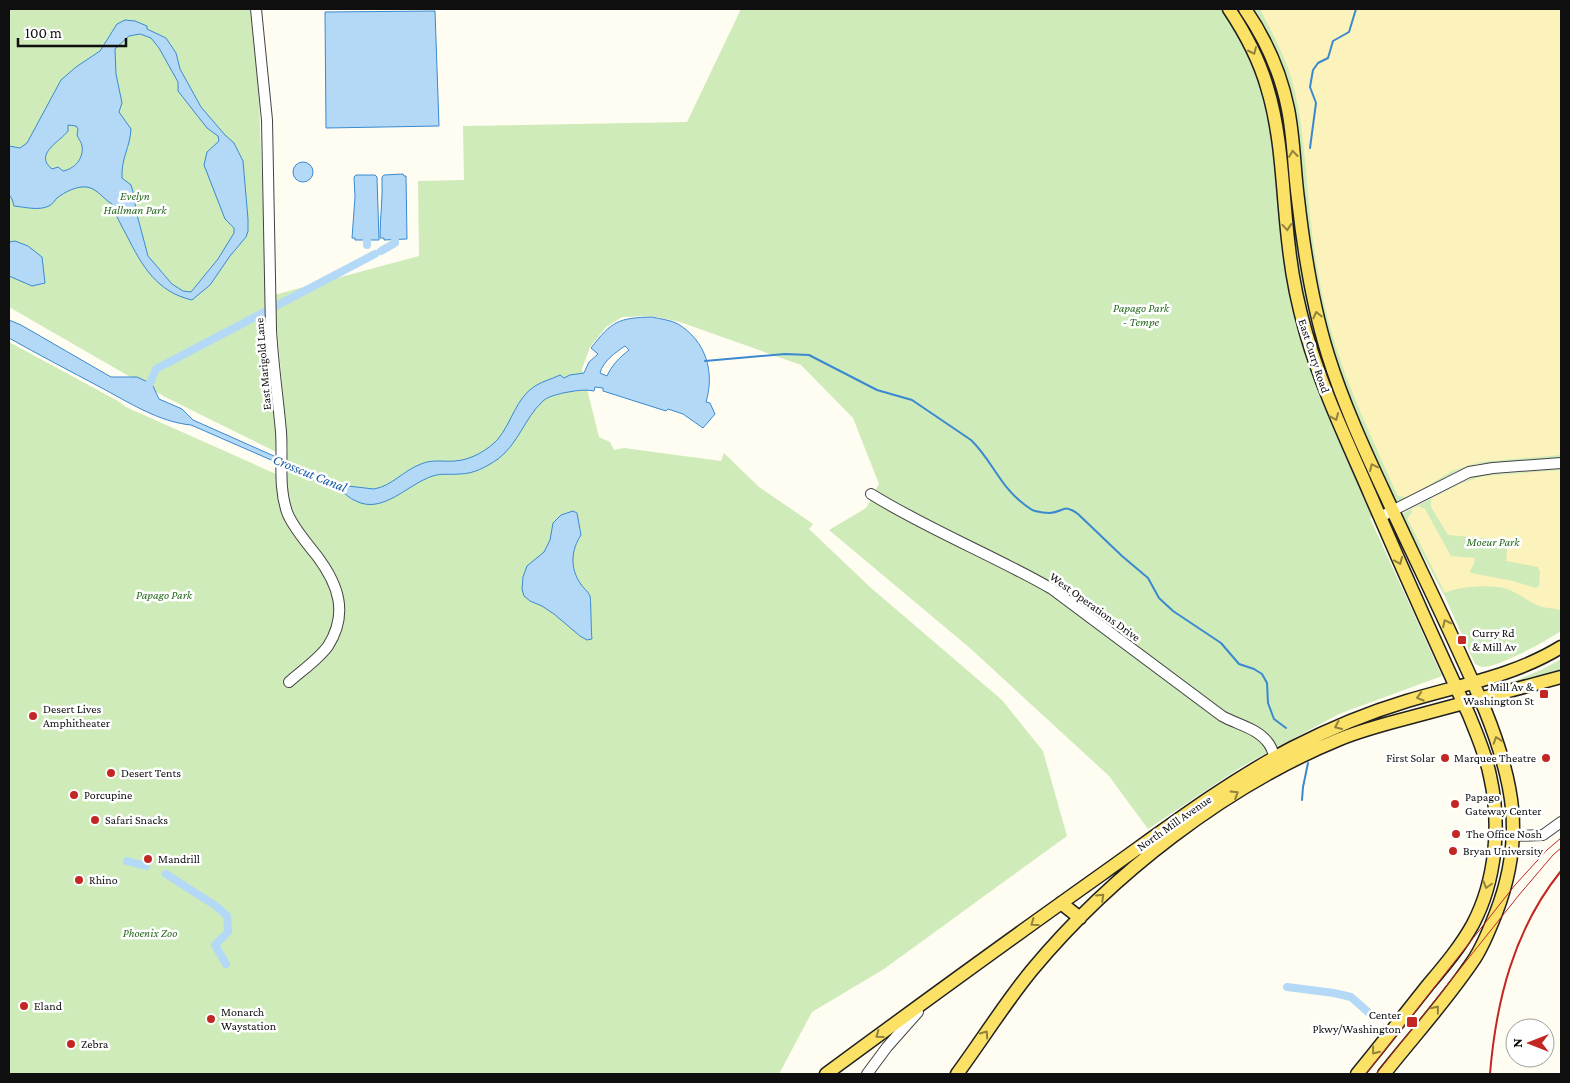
<svg xmlns="http://www.w3.org/2000/svg" width="1570" height="1083" font-family="'Crimson Pro',serif">
  <style>
    .green { fill: #cfebb9 }
    .sand { fill: #fbf2bc }
    .water { fill: #b4d9f7; stroke: #3a89d0; fill-rule: evenodd }
    .lines { fill: none; stroke-linecap: round; stroke-linejoin: round }
    .stream { stroke: #3a89d0; stroke-width: 2 }
    .canal { stroke: #b4d9f7; stroke-width: 8 }
    .minor-casing { stroke: #424242; stroke-width: 12 }
    .major-casing { stroke: #202020; stroke-width: 15 }
    .minor { stroke: #fff; stroke-width: 10 }
    .major { stroke: #fbe165; stroke-width: 12 }
    .tram { stroke: #c22723; stroke-width: 1 }
    .rail { stroke: #c22723; stroke-width: 2 }
    .oneway { stroke: #91823e }
    .poi-dot { fill: #c22723; stroke: #fff; stroke-width: 2 }
    .labels { text-anchor: middle; dominant-baseline: central; stroke-width: 5; stroke-linejoin: round; paint-order: stroke }
    .park-label { font-size: 12px; font-style: italic; fill: #27691d; stroke: #fff }
    .street-label { font-size: 12px; fill: #0f0f0f; stroke: #fff }
    .poi-label { font-size: 12px; fill: #0f0f0f; stroke: #fff; text-anchor: start }
    .water-label { font-size: 14px; font-style: italic; fill: #155ba4; stroke: #fff }
  </style>
  <rect width="100%" height="100%" fill="#fffdf1"/>
  <path class="green" d="M9 9H250L252 22 259 99 269 370 275 413 278 453 165 397 9 307Z
    M741 9H1561V458L1476 464 1457 471 1370 518 1442 676 1339 714 1241 767 1148 829 1109 776 971 649 829 530 866 508 879 484 853 418 801 365 680 322 652 316 622 317 606 327 590 347 582 369 599 437 610 442 614 450 624 448 721 461 724 453 759 487 813 524 809 529 870 587 1002 700 1043 751 1067 836 884 969 812 1012 779 1074H9V342L118 401 126 407 285 478 288 450 274 295 419 256 418 181 464 180 463 126 687 122Z
    M1561 469V631C1546 641 1499 667 1483 667 1480 667 1478 665 1475 664L1445 597 1401 514 1473 477 1483 475Z
    M1561 659V672L1501 687 1543 669Z"/>
  <path class="sand" d="M1260 9H1561V455L1480 462 1452 471 1406 499 1405 497 1398 496 1396 492C1368 429 1337 366 1323 298 1317 271 1313 244 1310 216 1306 175 1304 133 1295 92 1288 62 1274 36 1260 9Z
    M1561 470V611C1555 607 1546 609 1539 606 1528 601 1518 593 1507 589 1493 584 1458 586 1445 593L1408 520V517L1412 513 1411 510 1418 506 1425 509 1451 556 1475 558 1474 564 1470 571 1471 573 1513 581 1536 588 1539 586 1540 572 1538 567 1506 561 1508 540 1448 535 1431 507V499L1460 484 1483 476Z"/>
  <path class="water" d="M435 11 439 126 326 128 325 12Z
    M125 20 135 21 147 26V29L166 38 176 53 180 69 201 107 225 135 234 143 243 161 248 219V231L246 237 230 256 210 285 192 300C157 292 142 266 127 236 121 225 116 216 112 204 103 199 98 189 87 187 76 186 65 192 57 198 55 200 52 205 49 206 39 211 24 207 14 206L12 199 9 195V146L20 148 27 143 61 80 76 67 100 51 117 24ZM140 34 151 38 159 48 178 82V91L207 128 218 136 219 141 207 152 204 165 225 219 234 228V233L218 259 191 292 183 291 172 284 148 256 136 211 134 195 131 185 122 178C121 158 130 148 131 129L119 112 122 103 116 74 115 49 129 36ZM68 125 76 126 78 129 77 135C78 138 82 143 82 146 84 159 74 169 63 171L58 167 52 169C33 154 61 141 68 131Z
    M293 172a10 10 0 1 1 20 0a10 10 0 1 1-20 0Z
    M403 174 404 176H406L407 239 384 240V238H380C380 217 383 197 382 177L384 175Z
    M356 175H375L377 177 379 240H355V238H352L355 197 354 177Z
    M15 241 28 246 42 257 45 283 32 286 9 276V242Z
    M652 317C660 319 671 320 678 324 706 341 715 372 706 402L710 403 715 414 703 428 683 414 668 409 666 411 603 391V388L595 387 594 391C583 389 574 391 563 393 556 395 548 396 542 402 525 418 518 444 498 459 486 467 474 474 459 474 451 475 441 473 433 476 409 483 383 515 356 501 350 499 345 493 340 490L191 425C159 422 128 402 100 387 70 371 39 355 9 338V320L21 325 111 377H137L152 384 159 399 182 409 193 420 339 485 374 489C392 486 404 470 421 464 432 459 443 462 455 461 471 460 488 450 498 439 512 422 516 398 535 386 543 381 552 379 560 375L564 378 570 375 584 373 589 362 598 354 591 348C612 321 618 318 652 317ZM625 346 629 350C619 358 612 365 607 376L600 373C603 361 615 353 625 346Z
    M573 511 577 513 581 535C571 550 570 568 580 583 583 588 588 591 590 596 591 599 591 632 592 639L587 640 580 636 554 614 542 606 530 601 524 596 522 589 523 577 527 566 544 552 550 540 553 523 561 515Z"/>
  <g class="lines">
    <path class="stream" d="M1310 148 1316 103 1310 87 1313 70 1318 63 1328 58 1333 41 1349 32 1356 9
      M705 361 785 354 809 355 877 390 912 400 971 440C992 460 1000 487 1025 505 1028 507 1031 510 1035 511 1039 512 1046 513 1050 513 1064 512 1063 503 1078 514L1122 556 1148 578 1159 598 1173 611 1221 643 1239 664 1254 669 1262 674 1267 683 1268 703 1274 719 1286 728
      M1302 800 1303 787 1308 763"/>
    <path class="canal" d="M367 240V245
      M381 251 395 243V240
      M146 392 156 369 375 254
      M127 861 146 866
      M166 874 216 906 227 916 228 932 215 945 226 964
      M1287 987 1334 993 1351 997 1368 1012"/>
    <g class="minor-casing">
      <path id="minor" d="M256 9 267 120 271 330C273 365 278 398 281 432 283 459 278 486 287 512 291 524 308 545 317 556 338 584 349 613 328 646 318 660 301 671 289 682
        M871 494C929 530 993 555 1052 589L1222 716C1238 725 1258 728 1269 744 1273 750 1274 757 1278 762
        M1380 517 1469 472 1493 468 1561 463
        M1513 836 1543 835 1561 822
        M867 1074 887 1047 918 1012"/>
    </g>
    <g class="major-casing">
      <path id="major" d="M1229 9C1245 33 1259 59 1267 87 1283 139 1282 194 1289 248 1292 276 1298 305 1306 333 1322 389 1347 441 1370 494 1402 568 1435 642 1469 715 1477 735 1486 755 1490 776 1501 824 1496 880 1473 924 1461 946 1444 966 1428 985 1404 1015 1381 1045 1357 1074
        M1245 9C1265 38 1281 74 1288 109 1294 139 1294 169 1298 199 1304 252 1312 304 1328 355 1343 403 1364 449 1385 494 1418 566 1454 637 1485 710 1514 782 1525 838 1496 913 1490 928 1484 944 1475 958 1448 999 1414 1036 1384 1074
        M1061 903 1080 918
        M826 1074C917 1007 1009 940 1102 874 1164 830 1224 784 1292 748 1329 729 1367 713 1407 701 1460 685 1514 676 1561 647
        M957 1074C982 1040 1005 1003 1032 970 1111 875 1225 786 1340 739 1362 730 1385 724 1408 718 1459 704 1510 691 1561 677"/>
    </g>
    <use href="#minor" class="minor"/>
    <use href="#major" class="major"/>
    <path class="tram" d="M1366 1074 1515 885 1547 850 1561 838
      M1376 1074 1519 895 1553 855 1561 848"/>
    <path class="rail" d="M1490 1074C1496 1001 1514 929 1561 871"/>
  </g>
  <defs><path id="oneway-chevron" d="M-2-3.5L2.5 0L-2 3.5" fill="none" stroke-width="1.6" stroke-linecap="round" stroke-linejoin="round" transform="scale(1.25)"/></defs>
  <g class="oneway">
    <use href="#oneway-chevron" transform="translate(1253 51) rotate(66)"/>
    <use href="#oneway-chevron" transform="translate(1293 154) rotate(-96)"/>
    <use href="#oneway-chevron" transform="translate(1287 227) rotate(85)"/>
    <use href="#oneway-chevron" transform="translate(1317 315) rotate(-103)"/>
    <use href="#oneway-chevron" transform="translate(1335 417) rotate(67)"/>
    <use href="#oneway-chevron" transform="translate(1373 467) rotate(-115)"/>
    <use href="#oneway-chevron" transform="translate(1399 561) rotate(67)"/>
    <use href="#oneway-chevron" transform="translate(1446 623) rotate(-116)"/>
    <use href="#oneway-chevron" transform="translate(1420 697) rotate(164)"/>
    <use href="#oneway-chevron" transform="translate(1338 726) rotate(156)"/>
    <use href="#oneway-chevron" transform="translate(1497 740) rotate(-109)"/>
    <use href="#oneway-chevron" transform="translate(1235 794) rotate(-32)"/>
    <use href="#oneway-chevron" transform="translate(1487 885) rotate(106)"/>
    <use href="#oneway-chevron" transform="translate(1101 897) rotate(-44)"/>
    <use href="#oneway-chevron" transform="translate(1034 923) rotate(144)"/>
    <use href="#oneway-chevron" transform="translate(1436 1009) rotate(-51)"/>
    <use href="#oneway-chevron" transform="translate(985 1034) rotate(-55)"/>
    <use href="#oneway-chevron" transform="translate(879 1035) rotate(144)"/>
    <use href="#oneway-chevron" transform="translate(1375 1051) rotate(129)"/>
  </g>
  <g class="poi-dot">
    <rect x="1457" y="635" width="10" height="10" rx="2.5"/>
    <rect x="1539" y="689" width="10" height="10" rx="2.5"/>
    <circle cx="33" cy="716" r="5"/>
    <circle cx="1445" cy="758" r="5"/>
    <circle cx="1546" cy="758" r="5"/>
    <circle cx="111" cy="773" r="5"/>
    <circle cx="74" cy="795" r="5"/>
    <circle cx="1455" cy="804" r="5"/>
    <circle cx="95" cy="820" r="5"/>
    <circle cx="1456" cy="834" r="5"/>
    <circle cx="1453" cy="851" r="5"/>
    <circle cx="148" cy="859" r="5"/>
    <circle cx="79" cy="880" r="5"/>
    <circle cx="24" cy="1006" r="5"/>
    <circle cx="211" cy="1019" r="5"/>
    <rect x="1406" y="1016" width="12" height="12" rx="2.5"/>
    <circle cx="71" cy="1044" r="5"/>
  </g>
  <g class="labels">
    <g class="park-label">
      <text x="135" y="196">Evelyn<tspan x="135" dy="14">Hallman Park</tspan></text>
      <text x="1141" y="308">Papago Park<tspan x="1141" dy="14">- Tempe</tspan></text>
      <text x="1493" y="542">Moeur Park</text>
      <text x="164" y="595">Papago Park</text>
      <text x="150" y="933">Phoenix Zoo</text>
    </g>
    <g class="street-label">
      <text transform="translate(1314 356) rotate(72)">East Curry Road</text>
      <text transform="translate(263 364) rotate(-95)">East Marigold Lane</text>
      <text transform="translate(1095 607) rotate(36)">West Operations Drive</text>
      <text transform="translate(1174 823) rotate(-35)">North Mill Avenue</text>
    </g>
    <g class="poi-label">
      <text x="1472" y="633">Curry Rd<tspan x="1472" dy="14">&amp; Mill Av</tspan></text>
      <text x="1534" y="687" text-anchor="end">Mill Av &amp;<tspan x="1534" dy="14">Washington St</tspan></text>
      <text x="43" y="709">Desert Lives<tspan x="43" dy="14">Amphitheater</tspan></text>
      <text x="1435" y="758" text-anchor="end">First Solar</text>
      <text x="1536" y="758" text-anchor="end">Marquee Theatre</text>
      <text x="121" y="773">Desert Tents</text>
      <text x="84" y="795">Porcupine</text>
      <text x="1465" y="797">Papago<tspan x="1465" dy="14">Gateway Center</tspan></text>
      <text x="105" y="820">Safari Snacks</text>
      <text x="1466" y="834">The Office Nosh</text>
      <text x="1463" y="851">Bryan University</text>
      <text x="158" y="859">Mandrill</text>
      <text x="89" y="880">Rhino</text>
      <text x="34" y="1006">Eland</text>
      <text x="221" y="1012">Monarch<tspan x="221" dy="14">Waystation</tspan></text>
      <text x="1401" y="1015" text-anchor="end">Center<tspan x="1401" dy="14">Pkwy/Washington</tspan></text>
      <text x="81" y="1044">Zebra</text>
    </g>
    <g class="water-label">
      <text transform="translate(310 473) rotate(22)">Crosscut Canal</text>
    </g>
  </g>
  <rect width="1570" height="1083" fill="none" stroke="#0f0f0f" stroke-width="20"/>
  <g transform="translate(1530 1043) rotate(270)"><circle r="24" fill="#ffffff" stroke="#9f9f9f"/>
  <path d="M0-4L9 19L0 12L-9 19Z" fill="#c22723"/>
  <text y="-8" font-size="14" font-weight="bold" text-anchor="middle" fill="#0f0f0f">N</text>
  </g>
  <path d="M18 38v8h108v-8" fill="none" stroke="#0f0f0f" stroke-width="2.5"/>
  <text x="25" y="38" font-size="15" fill="#0f0f0f" stroke="#ffffff" stroke-width="4" paint-order="stroke">100 m</text>
</svg>
